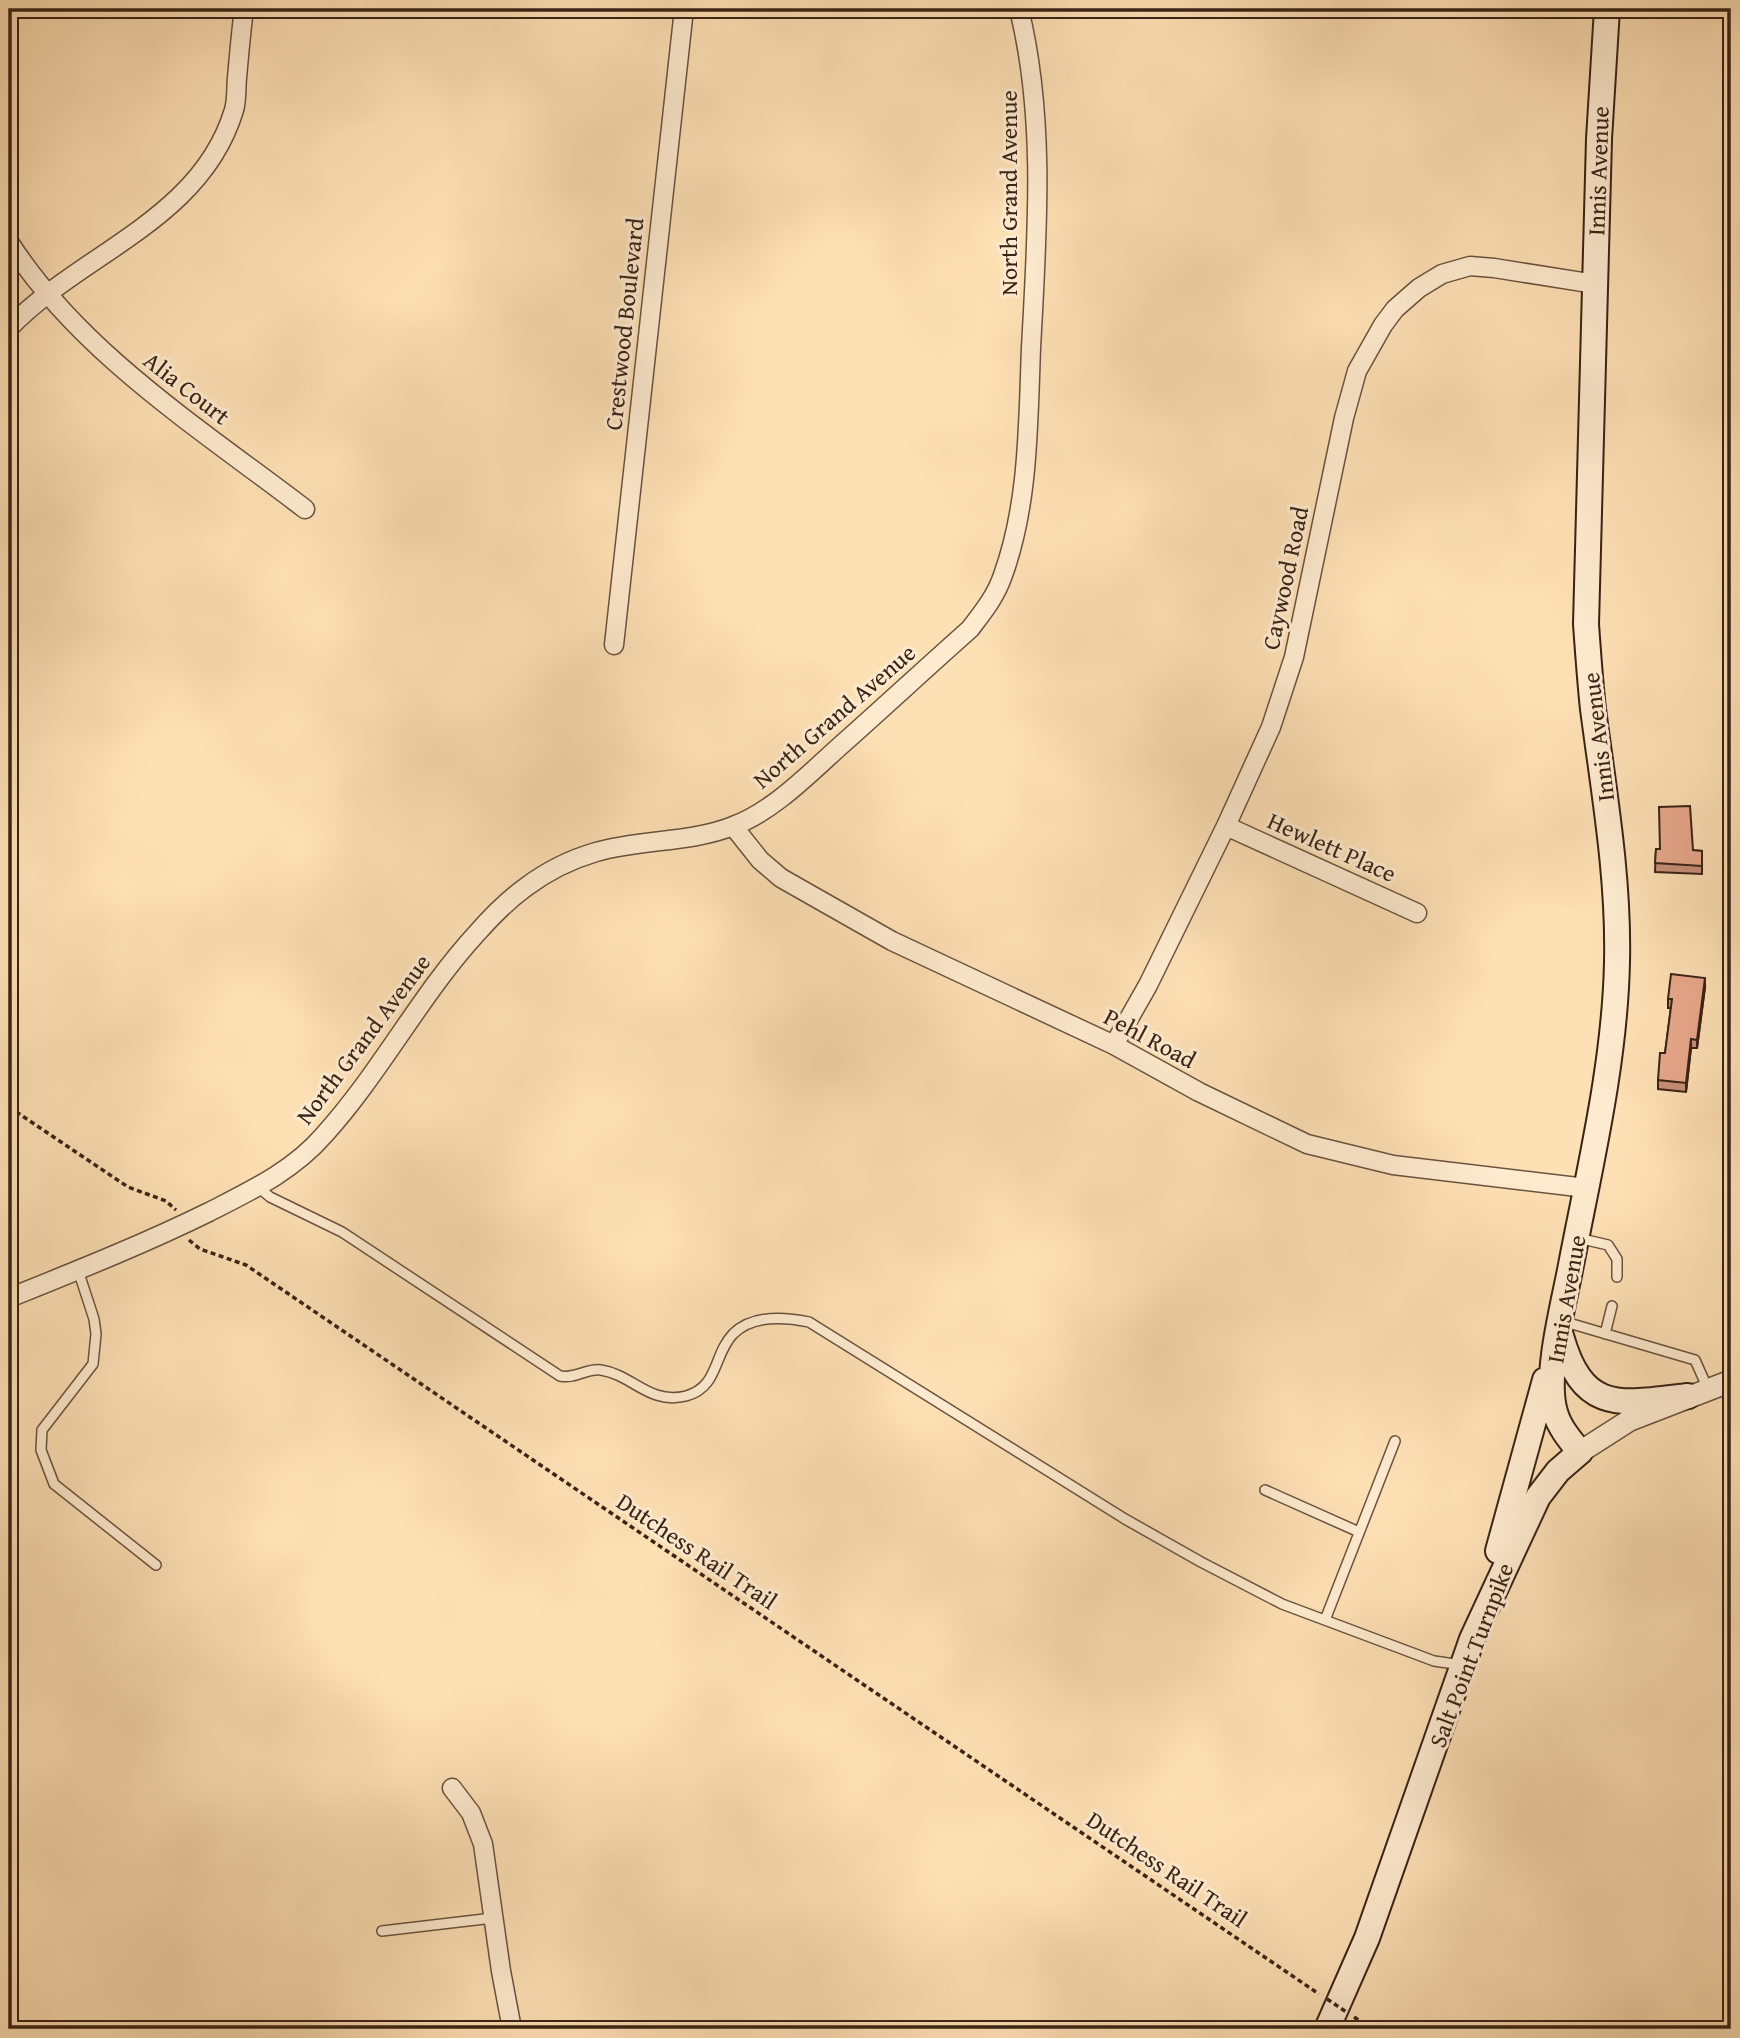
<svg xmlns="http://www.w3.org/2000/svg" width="1740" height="2038" font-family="'Gentium Book Plus',serif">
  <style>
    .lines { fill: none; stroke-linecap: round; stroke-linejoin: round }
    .service-casing { stroke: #6a523e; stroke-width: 12 }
    .minor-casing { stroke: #6a523e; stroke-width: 21 }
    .tertiary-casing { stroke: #6a523e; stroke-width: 24 }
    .secondary-casing { stroke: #392316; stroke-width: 28 }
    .path { stroke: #392316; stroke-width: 3.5; stroke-dasharray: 5 3.5; stroke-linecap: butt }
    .service { stroke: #feebcf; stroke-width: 9 }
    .minor { stroke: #feebcf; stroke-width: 18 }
    .tertiary { stroke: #feebcf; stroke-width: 21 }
    .secondary { stroke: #feebcf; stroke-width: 24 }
    .path-bridge { stroke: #392316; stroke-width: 3.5; stroke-dasharray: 5 3.5; stroke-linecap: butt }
    .wall { fill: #c89078; stroke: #392316; stroke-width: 2 }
    .shaded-wall { fill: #a27661; stroke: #392316; stroke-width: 2 }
    .building { fill: #e8a88b; stroke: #392316; stroke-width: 2 }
    .labels { text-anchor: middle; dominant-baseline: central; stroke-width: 6; stroke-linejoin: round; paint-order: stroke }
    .street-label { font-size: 24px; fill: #392316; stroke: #feebcf }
  </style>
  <rect width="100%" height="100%" fill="#fee0b5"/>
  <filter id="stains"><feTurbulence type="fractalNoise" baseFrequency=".00286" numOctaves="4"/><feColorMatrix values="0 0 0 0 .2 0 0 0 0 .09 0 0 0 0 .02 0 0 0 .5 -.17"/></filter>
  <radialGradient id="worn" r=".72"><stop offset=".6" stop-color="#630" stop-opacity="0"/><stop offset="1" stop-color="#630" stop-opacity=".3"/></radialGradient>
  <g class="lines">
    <g class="service-casing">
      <path id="service" d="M258 1187 270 1197 342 1232 560 1376C577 1379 586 1368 601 1370 633 1375 649 1405 686 1396 719 1387 713 1355 733 1334 752 1315 785 1317 809 1322L1125 1519 1201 1562 1282 1604 1434 1661 1462 1665
        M1578 1238 1608 1245 1617 1259V1277
        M78 1270 94 1319 96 1334 93 1364 42 1430 41 1450 54 1484 156 1565
        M1562 1321 1695 1360 1708 1389
        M1605 1334 1612 1306
        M1265 1490 1359 1532
        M1325 1620 1395 1441
        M382 1931 493 1918"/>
    </g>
    <g class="minor-casing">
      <path id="minor" d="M9 242C80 353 202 430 305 509
        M9 328C82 252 201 220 234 110 237 100 236 88 237 78 239 55 241 32 244 9
        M614 645 684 9
        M733 826 760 860 781 878 892 941 1114 1045 1199 1092 1307 1144 1393 1165 1586 1188
        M1226 826 1417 913
        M1114 1045 1148 985 1226 826 1271 727 1294 657 1344 418 1357 371 1383 325 1395 309 1419 288 1442 274 1470 266 1494 268 1595 284
        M9 1298C76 1271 144 1244 209 1212 250 1191 293 1171 324 1135 381 1072 420 995 477 933 492 916 508 900 526 887 546 872 572 859 596 852 641 839 690 843 733 826 772 812 809 774 839 747 883 708 926 668 970 629 983 612 996 596 1003 575 1029 503 1028 424 1031 348 1037 236 1046 119 1019 9
        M452 1788 471 1813 483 1844 501 1971 512 2029"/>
    </g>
    <g class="tertiary-casing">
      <path id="tertiary" d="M1580 1452 1630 1420 1731 1381"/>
    </g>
    <g class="secondary-casing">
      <path id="secondary" d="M1561 1336C1583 1414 1620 1404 1688 1396
        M1498 1551 1545 1380
        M1327 2029 1367 1938 1472 1639 1538 1497 1558 1471 1580 1452C1570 1440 1559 1427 1555 1412 1544 1376 1564 1303 1571 1265 1590 1166 1615 1063 1617 962 1619 877 1604 793 1593 709 1590 681 1588 652 1586 624L1599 139 1607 9"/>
    </g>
    <path class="path" d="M9 1107 128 1187 166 1201 176 1210
      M189 1240 200 1249 246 1265 1319 1994
      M1354 2017 1373 2029"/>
    <use href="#service" class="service"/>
    <use href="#minor" class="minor"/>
    <use href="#tertiary" class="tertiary"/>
    <use href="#secondary" class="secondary"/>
    <path class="path-bridge" d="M1327 1999 1348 2013"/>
  </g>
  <path class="wall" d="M1656 849 1702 851V874L1655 872Z
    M1705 987 1697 1048H1691L1686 1092 1658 1089V1080L1665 1053 1671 1008H1668V999Z"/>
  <path class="shaded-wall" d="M1705 978V987L1697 1048V1040Z
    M1691 1039V1048L1686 1092V1083Z"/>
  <path class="building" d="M1690 806 1693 850 1702 851V866L1655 863 1656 849H1660L1659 807Z
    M1671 974 1705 978 1697 1040 1691 1039 1686 1083 1658 1080 1660 1053H1665L1672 999H1668Z"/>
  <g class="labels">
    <g class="street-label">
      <text transform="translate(1598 171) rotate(-88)">Innis Avenue</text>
      <text transform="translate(1008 193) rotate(-90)">North Grand Avenue</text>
      <text transform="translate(624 324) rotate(-84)">Crestwood Boulevard</text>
      <text transform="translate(187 388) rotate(38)">Alia Court</text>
      <text transform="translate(1285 578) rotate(-78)">Caywood Road</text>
      <text transform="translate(834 716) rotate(-41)">North Grand Avenue</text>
      <text transform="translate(1598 737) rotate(-97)">Innis Avenue</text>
      <text transform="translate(1332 847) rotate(24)">Hewlett Place</text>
      <text transform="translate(1150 1038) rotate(28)">Pehl Road</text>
      <text transform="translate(363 1039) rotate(-53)">North Grand Avenue</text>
      <text transform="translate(1566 1299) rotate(-80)">Innis Avenue</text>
      <text transform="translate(697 1551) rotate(34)">Dutchess Rail Trail</text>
      <text transform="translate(1471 1655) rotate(-69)">Salt Point Turnpike</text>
      <text transform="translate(1167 1869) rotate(34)">Dutchess Rail Trail</text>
    </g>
  </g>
  <rect width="1740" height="2038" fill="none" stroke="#fee0b5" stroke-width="35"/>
  <rect x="10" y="10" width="1719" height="2017" fill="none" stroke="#392316" stroke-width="3.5"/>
  <rect x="18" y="18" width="1705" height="2003" fill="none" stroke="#392316" stroke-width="2"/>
  <rect width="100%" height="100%" filter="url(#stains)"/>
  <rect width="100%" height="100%" fill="url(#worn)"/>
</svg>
